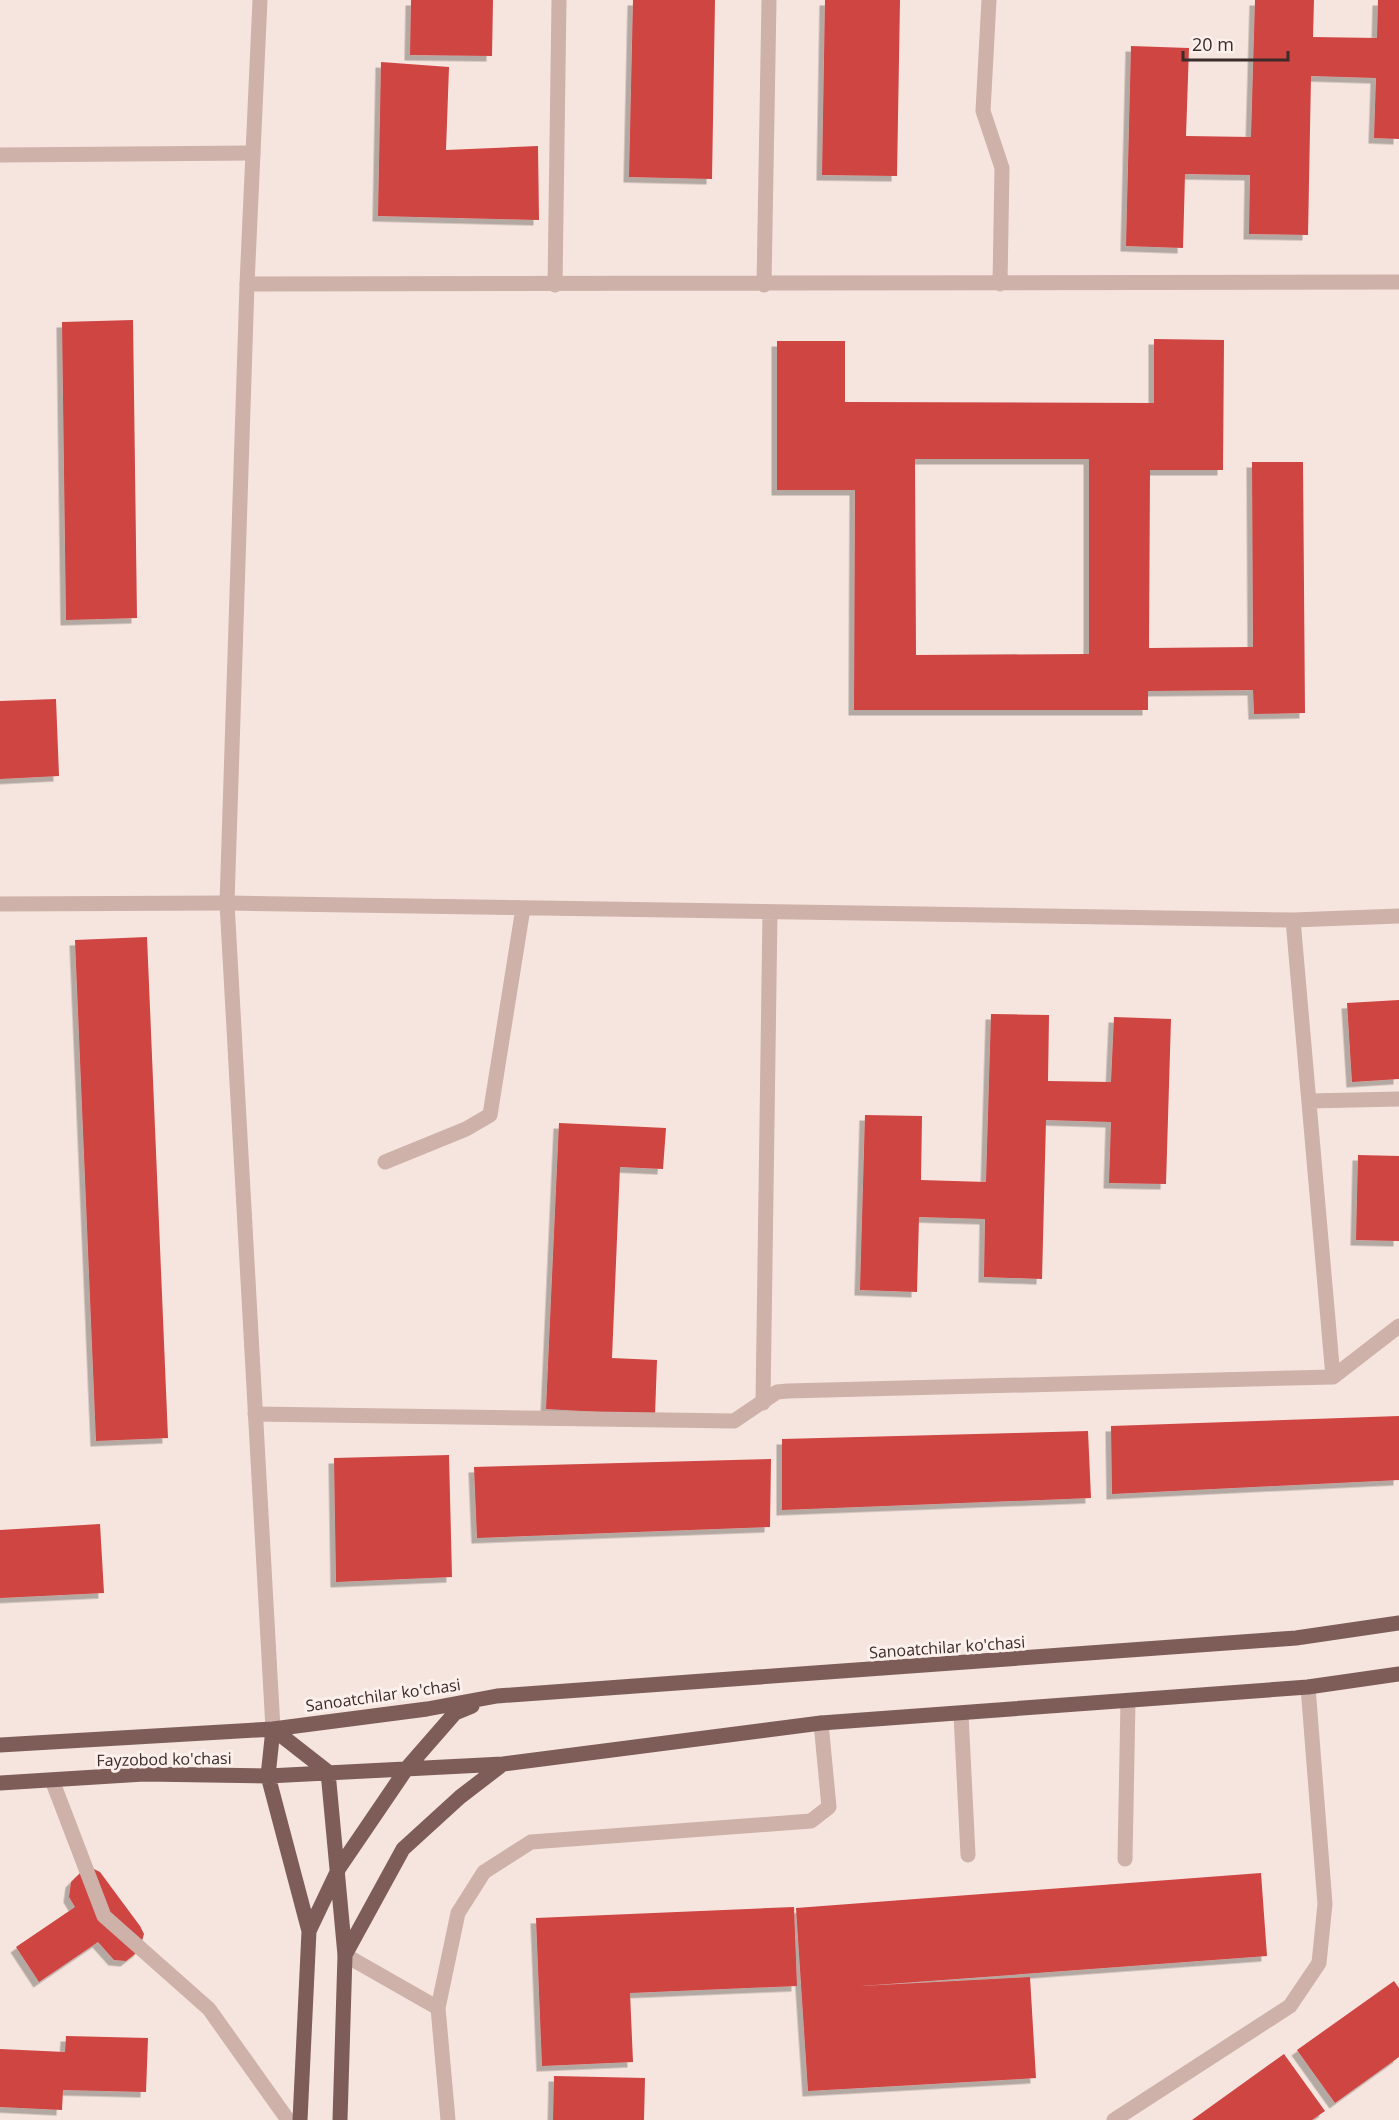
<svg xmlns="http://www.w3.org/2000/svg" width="1399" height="2120" font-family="'Open Sans',sans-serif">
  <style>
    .building { fill: #cf4442; fill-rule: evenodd; filter: url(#shadow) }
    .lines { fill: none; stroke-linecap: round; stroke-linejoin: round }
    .service { stroke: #ceb1a9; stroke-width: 15 }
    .minor { stroke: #ceb1a9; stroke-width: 15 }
    .tertiary { stroke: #ceb1a9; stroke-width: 15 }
    .primary { stroke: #7e5d59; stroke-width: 15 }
    .labels { text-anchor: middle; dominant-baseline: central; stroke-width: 6; stroke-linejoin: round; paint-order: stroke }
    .street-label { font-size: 16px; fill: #3b2b29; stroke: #fbf0eb }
  </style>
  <defs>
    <filter id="shadow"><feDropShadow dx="-5.5" dy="5.5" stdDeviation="0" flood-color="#0004"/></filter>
  </defs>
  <rect width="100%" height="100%" fill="#f5e5de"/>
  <path class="building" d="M411 0H493L492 56 410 55Z
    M633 0H715L712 179 629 177Z
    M825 0H900L897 176 822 175Z
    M1255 0H1314L1313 37 1377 38 1378 0H1399V139L1374 138 1376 78 1311 76 1308 235 1249 234 1250 175 1185 174 1183 248 1126 246 1131 46 1189 48 1186 136 1251 137Z
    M381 62 449 67 446 150 538 146 539 220 378 216Z
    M133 320 137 618 66 620 62 322Z
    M1154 339 1224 340 1223 470H1150L1149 648 1253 647 1252 462H1303L1305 713 1254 714 1253 690 1148 691V710H854L855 490H777V341H845V402L1154 403ZM915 459H1089V654L916 655Z
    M56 699 59 776 0 779V701Z
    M147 937 168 1438 96 1441 75 940Z
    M1399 1000V1079L1352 1082 1347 1003Z
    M991 1014 1049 1015 1048 1081 1111 1082 1114 1017 1171 1019 1166 1184 1109 1183 1111 1122 1046 1120 1042 1279 984 1277 985 1219 919 1217 917 1292 860 1290 865 1115 922 1116 921 1180 986 1182Z
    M559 1123 666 1128 663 1169 620 1167 612 1358 657 1360 655 1415 546 1409Z
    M1358 1155 1399 1156V1241L1356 1240Z
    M1399 1416V1480L1112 1494 1111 1426Z
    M1088 1431 1091 1498 782 1510V1439Z
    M449 1455 452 1577 336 1582 334 1458Z
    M771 1459 770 1527 477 1538 474 1467Z
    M100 1524 104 1593 0 1598V1530Z
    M94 1869 100 1872 140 1926 144 1934 139 1951 126 1961 114 1960 98 1942 39 1982 16 1947 75 1907 69 1897 71 1882 82 1871Z
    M1261 1873 1267 1956 861 1986 1030 1977 1036 2078 808 2091 796 1908Z
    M794 1907 797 1986 630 1993 633 2062 542 2066 536 1918Z
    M1394 1981 1399 1988V2057L1335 2103 1297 2050Z
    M66 2036 148 2038 146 2092 63 2090 62 2110 0 2107V2049L65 2052Z
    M1284 2054 1325 2111 1312 2120H1192Z
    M554 2076 645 2078 644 2120H553Z"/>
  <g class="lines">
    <path class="service" d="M961 1714 968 1855
      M52 1780 104 1916 209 2009 288 2120
      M1125 1859 1128 1701
      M345 1955 438 2008 448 2120
      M438 2008 458 1913 484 1872 531 1842 811 1821 829 1807 821 1723
      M1114 2120 1290 2006 1319 1963 1325 1904 1308 1687"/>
    <path class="minor" d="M989 0 983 111 1002 168 1000 284
      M0 155 253 153
      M247 284 1399 282
      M555 285 559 0
      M764 285 769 0
      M0 904 227 903 1293 920 1399 916
      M1293 920 1333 1377
      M1309 1101 1399 1099
      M385 1162 466 1129 490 1115 523 908
      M763 1403 770 912
      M255 1414 734 1421 777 1392 788 1391 1333 1377 1399 1326"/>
    <path class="tertiary" d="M260 0 247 284 227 903 273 1729"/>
    <path class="primary" d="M273 1729 328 1772 345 1955 340 2120
      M273 1729 268 1776 309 1931 300 2120
      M0 1745 273 1729 427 1709 497 1696 1296 1638 1399 1623
      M0 1783 144 1774 268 1776 503 1764 821 1723 1308 1687 1399 1674
      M309 1931 339 1868 407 1768 455 1713 472 1706
      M345 1955 403 1849 460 1797 503 1764"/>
  </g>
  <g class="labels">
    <g class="street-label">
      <text transform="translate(947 1647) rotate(-4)">Sanoatchilar ko'chasi</text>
      <text transform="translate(383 1695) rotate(-8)">Sanoatchilar ko'chasi</text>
      <text transform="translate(164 1759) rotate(-1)">Fayzobod ko'chasi</text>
    </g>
  </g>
  <path d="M1183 51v9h105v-9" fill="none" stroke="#3b2b29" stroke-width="3"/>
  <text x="1192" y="51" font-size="18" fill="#3b2b29" stroke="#fbf0eb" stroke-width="4.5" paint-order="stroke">20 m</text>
</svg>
